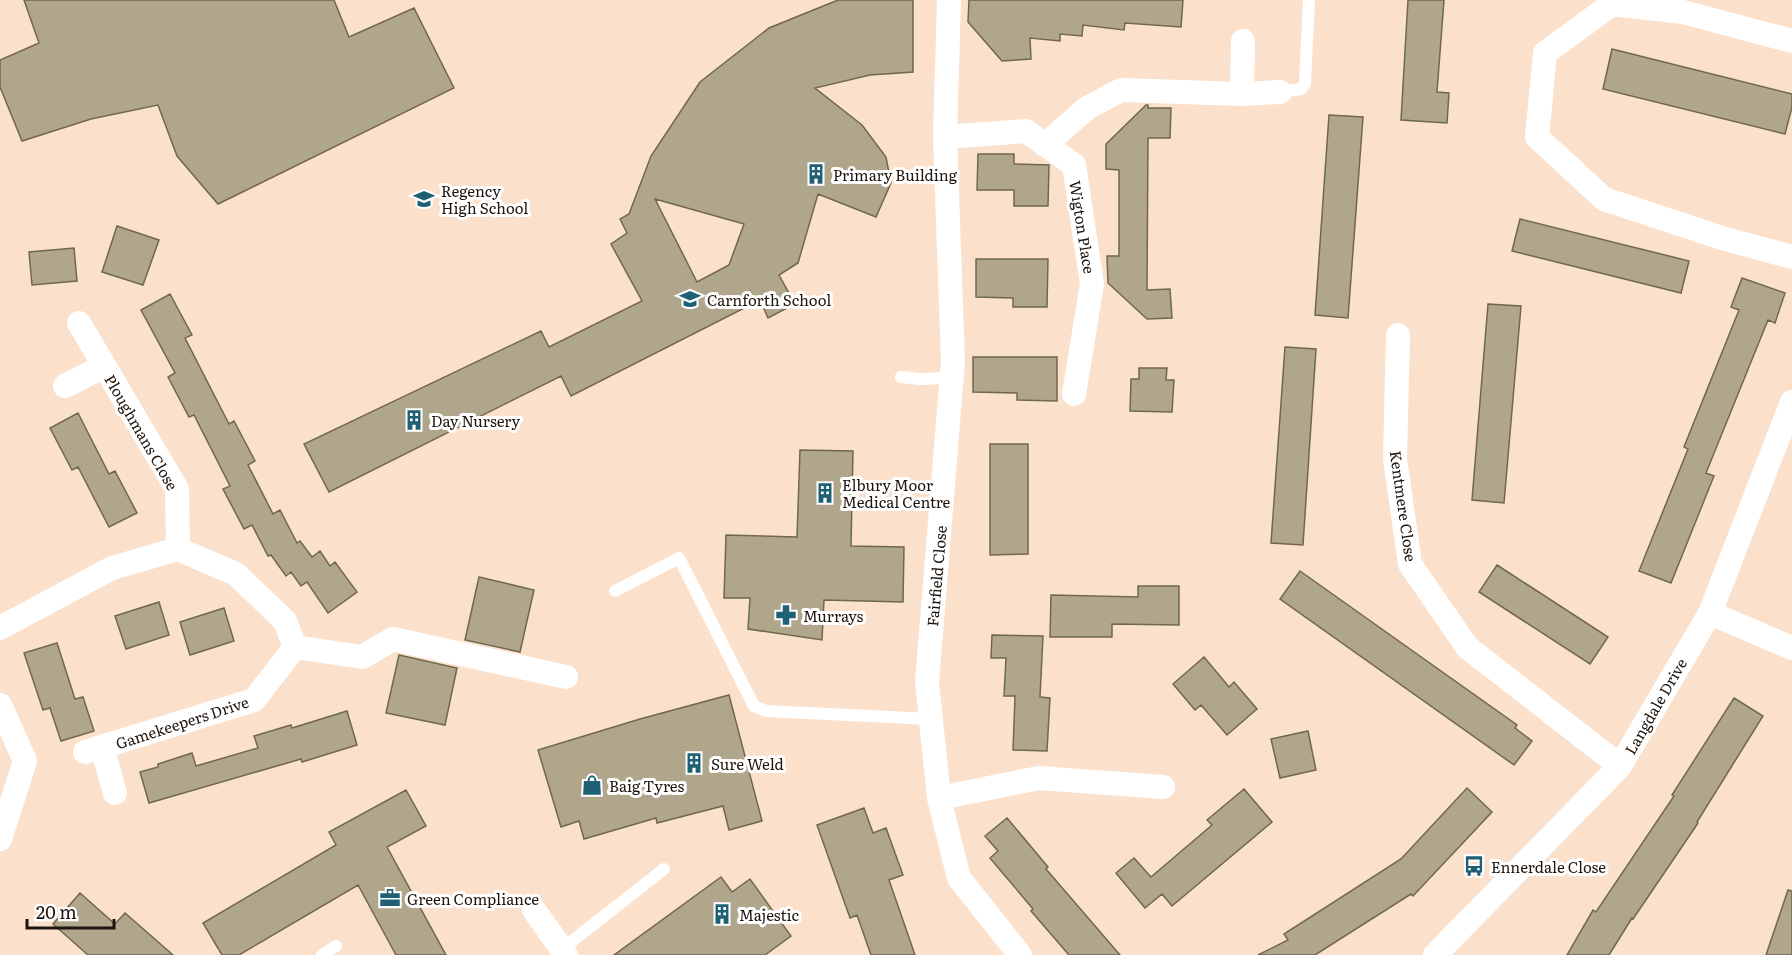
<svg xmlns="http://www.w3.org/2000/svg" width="1792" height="955" font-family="Literata,serif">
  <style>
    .building { fill: #afa68b; stroke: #70684e; stroke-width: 1.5; fill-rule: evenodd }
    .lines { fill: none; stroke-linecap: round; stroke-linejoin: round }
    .lane { stroke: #fff; stroke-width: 12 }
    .street { stroke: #fff; stroke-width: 24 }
    .labels { text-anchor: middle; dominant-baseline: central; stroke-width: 6; stroke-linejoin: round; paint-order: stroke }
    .poi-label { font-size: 15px; fill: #1d140d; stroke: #fff; text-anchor: start }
    .street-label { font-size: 15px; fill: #1d140d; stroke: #fff }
  </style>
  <rect width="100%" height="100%" fill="#fbe1cc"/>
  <path class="building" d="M24 0H334L349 37 414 8 454 88 218 204 177 156 158 105 91 119 22 141 0 87V60L39 43Z
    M838 0H913V72L870 75 815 88 862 125 886 157 891 183 876 217 818 194 798 263 779 275 795 304 768 318 760 300 571 396 561 376 329 492 304 444 541 331 549 347 642 301 611 244 627 233 620 219 629 214 651 156 700 82 769 28ZM655 199 744 224 729 265 697 282Z
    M969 0H1183L1181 27 1125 23 1124 30 1083 25 1082 36 1060 34V41L1030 38 1031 59 1002 61 968 22Z
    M1408 0H1444L1437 92 1449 93 1447 123 1401 120Z
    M1612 49 1792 94V107L1785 134 1603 89Z
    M1146 105H1148V108H1171L1170 138H1148L1147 290 1170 289 1172 318 1147 319 1108 283 1107 256H1119V170L1106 169V144Z
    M1329 115 1363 117 1348 318 1315 315Z
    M978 154H1014V164L1049 165 1048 206H1014V190H977Z
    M1520 219 1689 261 1681 293 1512 251Z
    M117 226 159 240 143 285 102 272Z
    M74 248 77 281 32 285 29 252Z
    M976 259H1048L1047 307H1013V298L976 297Z
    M1742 278 1785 293 1775 323 1768 320 1706 473 1714 476 1671 583 1639 571 1688 449 1684 447 1739 310 1731 307Z
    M170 294 192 335 185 338 229 424 234 421 255 461 248 465 273 514 280 510 297 543 300 541 312 557 320 551 330 566 335 562 357 592 328 613 307 582 301 586 291 572 286 576 271 555 268 556 252 525 244 529 223 489 230 486 194 415 189 417 168 377 175 373 141 310Z
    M1488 304 1521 306 1504 503 1472 500Z
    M1285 347 1316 349 1303 545 1271 543Z
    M973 357H1057V401L1017 400V393L973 392Z
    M1139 368H1167L1166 380H1174L1172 412 1130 411 1131 379H1139Z
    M78 413 109 474 115 471 137 513 109 527 78 467 72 470 50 428Z
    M990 444H1028V554L990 555Z
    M800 450 853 451 851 546 904 547 903 602 824 600 822 640 748 629 750 598H724L726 535 797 537Z
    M1497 565 1608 637 1590 664 1479 592Z
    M1300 571 1517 725 1515 728 1532 741 1514 765 1280 599Z
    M479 577 534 590 520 652 465 640Z
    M1138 586H1179V625L1112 624V637H1050L1051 595 1138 597Z
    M159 602 169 635 126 649 115 616Z
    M224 608 234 641 190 655 180 622Z
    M992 635 1043 636 1040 697 1050 698 1047 751 1013 750 1015 696H1004L1006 658H991Z
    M57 643 75 699 83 697 94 731 61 741 50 708 43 710 24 653Z
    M399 655 457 668 445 725 386 713Z
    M1204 657 1229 687 1234 682 1257 709 1227 735 1201 705 1195 710 1173 684Z
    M729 695 762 821 729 830 723 806 657 823 656 818 584 839 579 821 561 827 538 750 640 719Z
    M1734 698 1763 716 1697 822 1698 823 1633 919 1632 918 1609 955H1567L1593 910 1596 912 1674 796 1672 795Z
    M347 711 357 745 302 762 301 759 149 803 140 772 158 767V764L192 753 196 766 258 748 254 736 291 725 292 728Z
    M1308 731 1316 770 1280 778 1271 739Z
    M1467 788 1492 812 1413 896 1411 894 1315 955H1258L1288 940 1284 934 1401 859Z
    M1244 789 1272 822 1172 906 1162 894 1145 908 1116 873 1134 858 1151 877 1212 825 1207 820Z
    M406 790 426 826 387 847 446 955H396L358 885 239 955H222L203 923 336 845 329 832Z
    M864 808 873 833 886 828 903 875 889 880 915 955H871L857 915 850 918 817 825Z
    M1007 818 1048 867 1046 869 1120 955H1069L1031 911 1033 909 990 858 998 851 985 836Z
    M721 877 732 892 750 879 791 936 765 955H614Z
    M1788 890 1792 891V955H1766Z
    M80 893 115 924 125 913 173 955H88L53 924Z"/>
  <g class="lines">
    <path class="lane" d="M1280 92 1301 89 1305 84 1309 0
      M901 377 920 379 952 378
      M615 591 679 558 754 706 766 711 931 719
      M562 949 664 869
      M322 955 336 946"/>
    <path class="street" d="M949 0 945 137 953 361 927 682 939 798 959 878 1020 955
      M1792 41 1683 12 1612 4 1545 53 1537 137 1604 199 1722 238 1792 257
      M1242 94 1243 41
      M945 137 1026 131 1074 165 1092 284 1074 394
      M1045 145 1087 108 1121 90 1242 94 1280 92
      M79 323 177 489 178 549
      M1398 335 1395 459 1410 564 1467 647 1620 766
      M65 386 104 366
      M1710 613 1792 648
      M0 628 112 568 178 549 236 574 285 621 295 647 254 700 85 752
      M295 647 362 657 393 639 566 677
      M0 705 25 761 0 839
      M102 747 115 793
      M939 798 1039 778 1163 787
      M534 910 566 955
      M1435 955 1620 766 1710 613 1792 402"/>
  </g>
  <defs>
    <g id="building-bare" transform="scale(1.62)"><path d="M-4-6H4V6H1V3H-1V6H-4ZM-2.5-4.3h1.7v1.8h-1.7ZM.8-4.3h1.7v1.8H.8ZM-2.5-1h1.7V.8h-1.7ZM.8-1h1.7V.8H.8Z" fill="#1f6075" stroke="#fff" stroke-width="2.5" paint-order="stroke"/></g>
    <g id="school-bare" transform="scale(1.62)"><path d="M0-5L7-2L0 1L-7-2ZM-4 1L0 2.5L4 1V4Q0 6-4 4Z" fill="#1f6075" stroke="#fff" stroke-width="2.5" paint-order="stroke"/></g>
    <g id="pharmacy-bare" transform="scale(1.62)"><path d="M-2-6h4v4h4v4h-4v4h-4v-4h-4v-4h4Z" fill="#1f6075" stroke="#fff" stroke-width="2.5" paint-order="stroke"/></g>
    <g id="shop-bare" transform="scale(1.62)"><path d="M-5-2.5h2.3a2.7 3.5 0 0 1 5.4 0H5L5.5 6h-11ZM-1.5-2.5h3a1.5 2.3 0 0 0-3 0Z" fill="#1f6075" stroke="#fff" stroke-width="2.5" paint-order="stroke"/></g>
    <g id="bus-bare" transform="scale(1.62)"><path d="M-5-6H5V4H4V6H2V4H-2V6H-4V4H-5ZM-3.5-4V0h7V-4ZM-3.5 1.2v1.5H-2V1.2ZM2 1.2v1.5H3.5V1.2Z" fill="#1f6075" stroke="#fff" stroke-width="2.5" paint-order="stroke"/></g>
    <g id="office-bare" transform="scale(1.62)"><path d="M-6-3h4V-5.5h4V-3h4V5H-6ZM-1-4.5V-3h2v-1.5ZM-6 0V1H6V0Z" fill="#1f6075" stroke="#fff" stroke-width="2.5" paint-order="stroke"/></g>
  </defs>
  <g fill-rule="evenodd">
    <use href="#building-bare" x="816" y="174"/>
    <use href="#school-bare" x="424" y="199"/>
    <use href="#school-bare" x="690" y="299"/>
    <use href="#building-bare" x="414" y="420"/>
    <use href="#building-bare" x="825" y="493"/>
    <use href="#pharmacy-bare" x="786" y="615"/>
    <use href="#building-bare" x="694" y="763"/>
    <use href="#shop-bare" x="592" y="785"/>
    <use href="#bus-bare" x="1474" y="866"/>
    <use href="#office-bare" x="390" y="898"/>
    <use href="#building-bare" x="722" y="914"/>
  </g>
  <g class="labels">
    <g class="poi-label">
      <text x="833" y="174">Primary Building</text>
      <text x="441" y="190">Regency<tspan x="441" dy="17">High School</tspan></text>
      <text x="707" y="299">Carnforth School</text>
      <text x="431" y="420">Day Nursery</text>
      <text x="842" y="484">Elbury Moor<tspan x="842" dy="17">Medical Centre</tspan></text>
      <text x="803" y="615">Murrays</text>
      <text x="711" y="763">Sure Weld</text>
      <text x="609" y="785">Baig Tyres</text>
      <text x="1491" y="866">Ennerdale Close</text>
      <text x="407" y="898">Green Compliance</text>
      <text x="739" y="914">Majestic</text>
    </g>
    <g class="street-label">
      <text transform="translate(1083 227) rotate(81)">Wigton Place</text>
      <text transform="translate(142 432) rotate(60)">Ploughmans Close</text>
      <text transform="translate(1404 506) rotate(82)">Kentmere Close</text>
      <text transform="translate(936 576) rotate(-85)">Fairfield Close</text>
      <text transform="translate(1655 706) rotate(-60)">Langdale Drive</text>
      <text transform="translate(182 722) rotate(-18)">Gamekeepers Drive</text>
    </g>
  </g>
  <path d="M27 919v9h87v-9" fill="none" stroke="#1d140d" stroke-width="3"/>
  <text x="36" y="919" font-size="18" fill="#1d140d" stroke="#ffffff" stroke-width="4.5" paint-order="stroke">20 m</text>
</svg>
